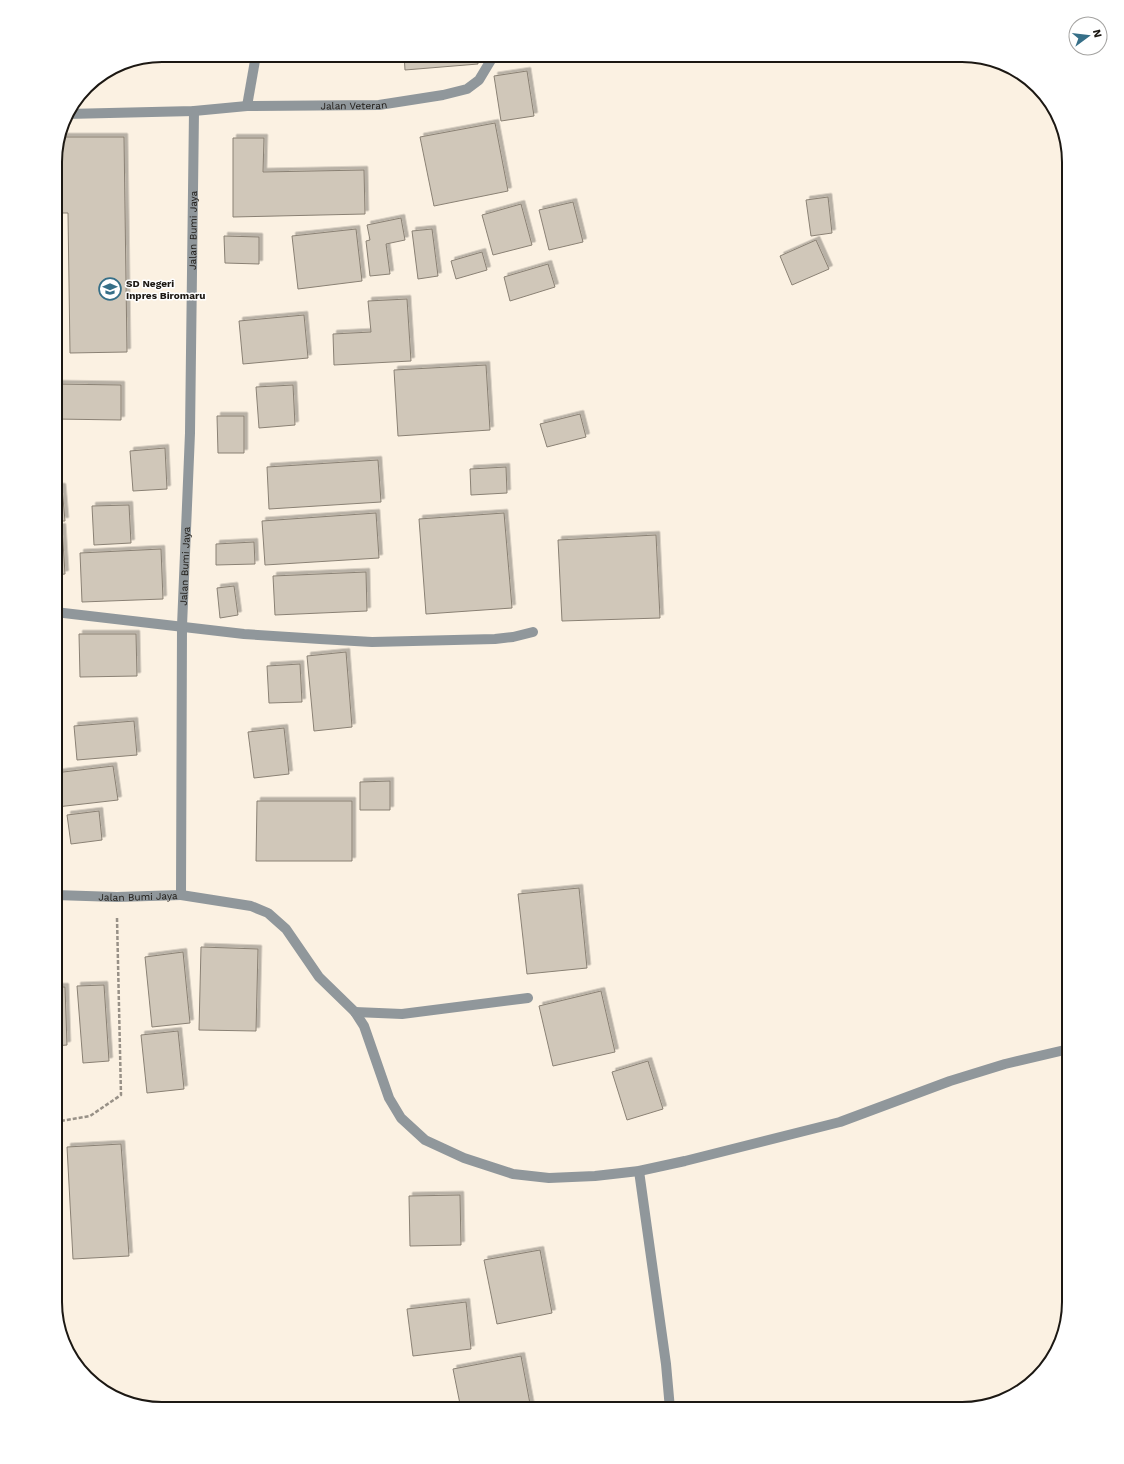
<svg xmlns="http://www.w3.org/2000/svg" width="1124" height="1464" font-family="'Work Sans',sans-serif">
  <style>
    .building { fill: #d0c7b9; stroke: #8a8174; filter: url(#shadow) }
    .lines { fill: none; stroke-linecap: round; stroke-linejoin: round }
    .path { stroke: #989187; stroke-width: 2.5; stroke-dasharray: 4 2; stroke-linecap: butt }
    .street { stroke: #90979b; stroke-width: 10 }
    .labels { text-anchor: middle; dominant-baseline: central; stroke-width: 3; stroke-linejoin: round; paint-order: stroke }
    .street-label { font-size: 10px; fill: #1c1813; stroke: #fff }
    .poi-label { font-size: 10px; font-weight: bold; fill: #1c1813; stroke: #fff; text-anchor: start }
    .rim { fill: none; stroke: #1c1813; stroke-width: 2 }
  </style>
  <defs>
    <filter id="shadow"><feDropShadow dx="3.5" dy="-3.5" stdDeviation="0" flood-color="#0004"/></filter>
  </defs>
  <rect width="100%" height="100%" fill="#fbf1e2"/>
  <path class="building" d="M162 55H176V61L126 62Z
    M404 55H477L478 64 405 70Z
    M527 71 534 116 501 121 494 76Z
    M495 123 508 191 434 206 420 137Z
    M60 137H124L127 352 70 353 68 213H55V155Z
    M233 138H264L263 172 364 170 365 214 233 217Z
    M828 197 832 233 811 236 806 200Z
    M573 202 583 242 549 250 539 210Z
    M521 204 532 245 493 255 482 215Z
    M401 218 405 240 386 244 390 274 370 276 366 241 370 240 367 225Z
    M356 229 362 281 298 289 292 236Z
    M432 229 438 276 418 279 412 231Z
    M224 236 259 237V264L225 263Z
    M816 240 829 269 792 285 780 256Z
    M482 252 487 270 456 279 451 261Z
    M548 264 555 287 510 301 504 277Z
    M407 299 411 361 334 365 333 334 371 332 368 301Z
    M304 315 308 358 243 364 239 321Z
    M486 365 490 430 398 436 394 370Z
    M55 384 121 385V420L55 419Z
    M293 385 295 425 259 428 256 387Z
    M580 414 586 437 547 447 540 424Z
    M217 416H244V453H218Z
    M165 448 167 489 133 491 130 451Z
    M378 460 381 502 269 509 267 467Z
    M506 467 507 493 471 495 470 469Z
    M55 487H62L65 521H55Z
    M129 505 131 543 94 545 92 506Z
    M376 513 379 558 265 565 262 521Z
    M504 513 512 608 426 614 419 519Z
    M62 527 65 574 55 575V528Z
    M656 535 660 618 562 621 558 540Z
    M254 542 255 564 216 565V544Z
    M161 549 163 599 82 602 80 553Z
    M366 572 367 611 275 615 273 576Z
    M234 586 238 615 220 618 217 588Z
    M79 634H136L137 676 80 677Z
    M346 652 352 727 314 731 307 656Z
    M300 664 302 702 269 703 267 666Z
    M134 721 137 755 77 760 74 726Z
    M284 728 289 774 254 778 248 732Z
    M113 766 118 800 57 807 55 773Z
    M390 781V810H360V782Z
    M257 801H352V861H256Z
    M99 811 102 840 71 844 67 815Z
    M579 888 587 968 527 974 518 894Z
    M201 947 258 949 256 1031 199 1030Z
    M183 952 190 1023 152 1027 145 957Z
    M104 985 109 1061 83 1063 77 986Z
    M55 987H65L67 1045 55 1046Z
    M601 991 615 1052 553 1066 539 1006Z
    M178 1031 184 1089 147 1093 141 1035Z
    M648 1061 663 1109 627 1120 612 1072Z
    M121 1144 129 1256 73 1259 67 1147Z
    M460 1195 461 1245 410 1246 409 1196Z
    M540 1250 552 1313 497 1324 484 1260Z
    M466 1302 471 1349 413 1356 407 1309Z
    M521 1356 531 1409H461L453 1369Z"/>
  <g class="lines">
    <path class="path" d="M55 1122 90 1116 121 1095 117 918"/>
    <g class="street">
      <path d="M247 106 256 55"/>
      <path id="s1" d="M67 114 194 111 247 106 379 105 443 95 467 89 479 80 494 55"/>
      <path d="M55 612 244 634 320 639 372 642 495 639 513 637 533 632"/>
      <path id="s2" d="M55 895 117 897 181 895 182 626 190 433 194 111"/>
      <path d="M181 895 251 906 268 913 286 929 319 977 355 1012 364 1026 389 1098 401 1118 425 1140 464 1158 513 1174 549 1178 595 1176 639 1171 685 1161 840 1122 950 1081 1005 1064 1069 1049"/>
      <path d="M355 1012 402 1014 528 998"/>
      <path d="M639 1171 666 1364 670 1409"/>
    </g>
  </g>
  <defs>
    <g id="school-ring" transform="scale(1.15)"><circle r="9.5" fill="#fff" stroke="#366f88" stroke-width="1.5"/><path d="M0-5L7-2L0 1L-7-2ZM-4 1L0 2.5L4 1V4Q0 6-4 4Z" fill="#366f88"/></g>
  </defs>
  <g fill-rule="evenodd">
    <use href="#school-ring" x="110" y="289"/>
  </g>
  <g class="labels">
    <g class="street-label">
      <text stroke="none"><textPath href="#s1" startOffset="287">Jalan Veteran</textPath></text>
      <text stroke="none"><textPath href="#s2" startOffset="791">Jalan Bumi Jaya</textPath></text>
      <text stroke="none"><textPath href="#s2" startOffset="455">Jalan Bumi Jaya</textPath></text>
      <text stroke="none"><textPath href="#s2" startOffset="83">Jalan Bumi Jaya</textPath></text>
    </g>
    <g class="poi-label">
      <text x="126" y="283">SD Negeri<tspan x="126" dy="12">Inpres Biromaru</tspan></text>
    </g>
  </g>
  <path d="M0 0H1124V1464H0ZM162 62H962A100 100 0 0 1 1062 162V1302A100 100 0 0 1 962 1402H162A100 100 0 0 1 62 1302V162A100 100 0 0 1 162 62Z" fill="#fff" fill-rule="evenodd"/>
  <path class="rim" d="M162 62H962A100 100 0 0 1 1062 162V1302A100 100 0 0 1 962 1402H162A100 100 0 0 1 62 1302V162A100 100 0 0 1 162 62Z"/>
  <g transform="translate(1088 36) rotate(75)"><circle r="19" fill="#ffffff" stroke="#a4a3a1"/>
  <path d="M0-3L7 15L0 10L-7 15Z" fill="#366f88"/>
  <text y="-6" font-size="11" font-weight="bold" text-anchor="middle" fill="#1c1813">N</text>
  </g>
</svg>
